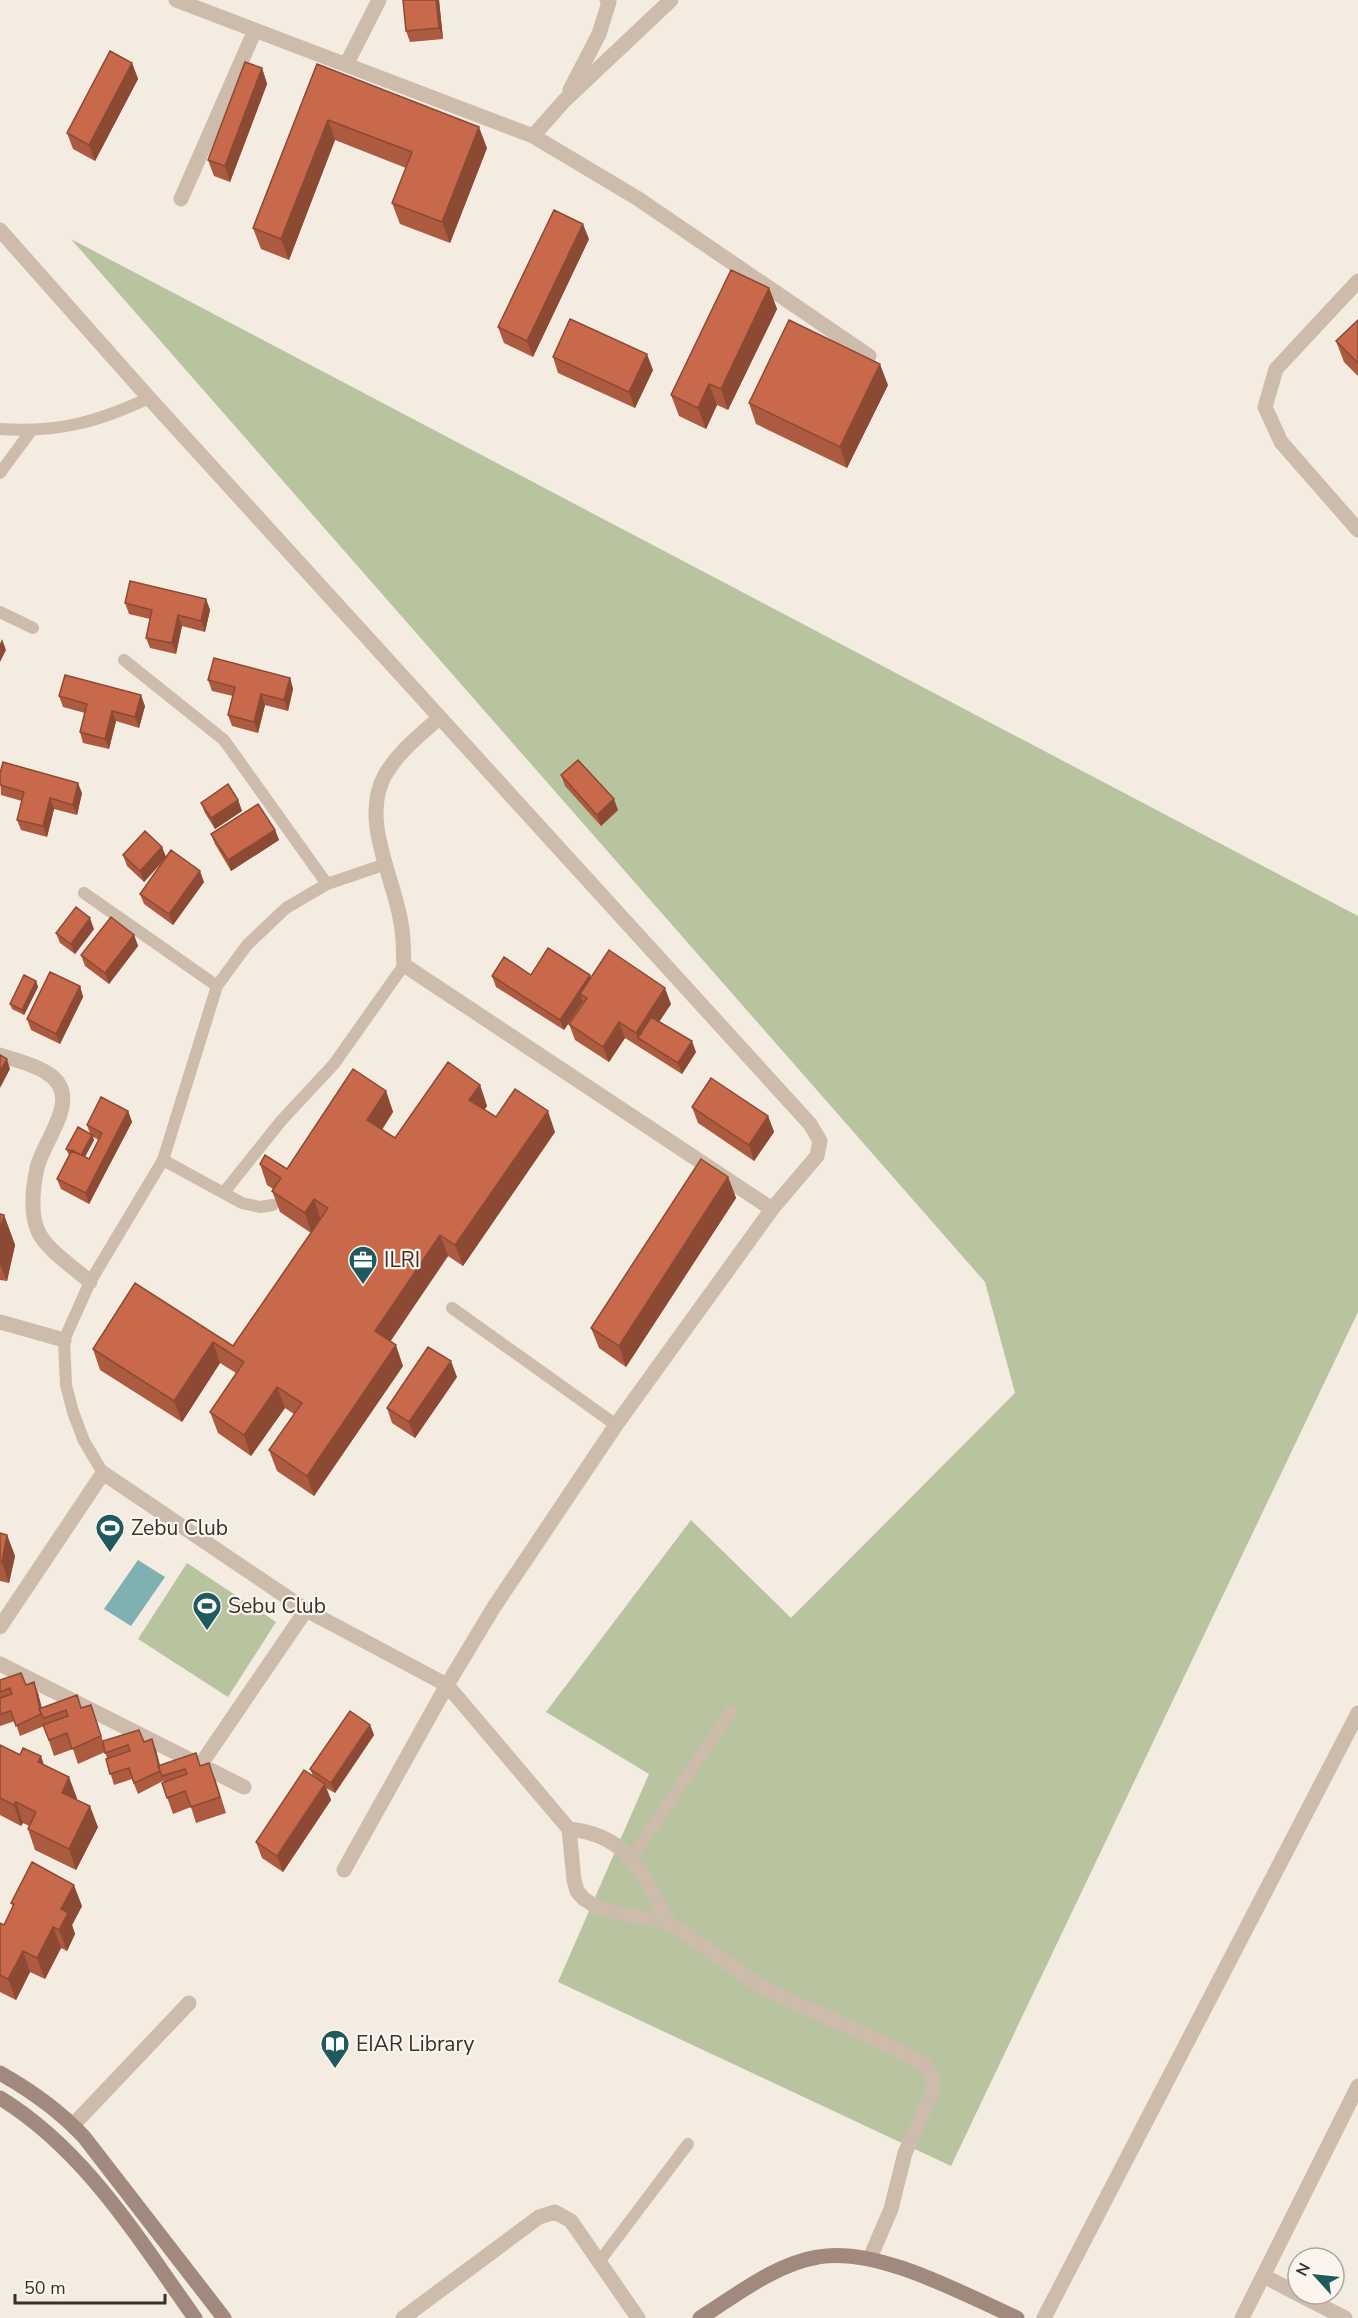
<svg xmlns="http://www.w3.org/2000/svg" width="1358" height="2318" font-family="'Nunito Sans',sans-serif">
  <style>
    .green { fill: #b8c4a0 }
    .water { fill: #7fb0b2 }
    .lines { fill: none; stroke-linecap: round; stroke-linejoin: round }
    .service { stroke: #cdbbac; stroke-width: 12 }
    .minor { stroke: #cdbbac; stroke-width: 15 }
    .secondary { stroke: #a18a7d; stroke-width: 15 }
    .wall { fill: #ac5a40; fill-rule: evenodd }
    .shaded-wall { fill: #8c4a34 }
    .building { fill: #c8694b; stroke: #8c4a34; stroke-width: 1.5 }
    .labels { text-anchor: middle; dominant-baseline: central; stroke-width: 4.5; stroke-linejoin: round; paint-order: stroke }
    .poi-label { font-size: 21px; fill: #3b302b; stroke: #fbf5ee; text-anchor: start }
  </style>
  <rect width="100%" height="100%" fill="#f4ebe1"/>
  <path class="green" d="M71 239 1358 916V1312L951 2166 558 1982 649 1774 546 1712 691 1520 791 1618 1015 1393 985 1282Z
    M187 1563 276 1622 228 1697 138 1639Z"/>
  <path class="water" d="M138 1560 165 1577 131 1626 104 1609Z"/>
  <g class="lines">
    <path class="service" d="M0 429C57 433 98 422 149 398
      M0 473 31 431
      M0 612 33 628
      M327 884 386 864
      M84 893 217 986
      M163 1160 242 1203 260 1207 273 1205
      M225 1191 281 1121 334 1064 404 965
      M452 1308 616 1425
      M103 1473 84 1441 73 1412 66 1385 64 1340 90 1282 163 1160 217 986 247 945 286 908 327 884 224 740 124 660
      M632 1857 731 1711
      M599 2262 688 2144"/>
    <path class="minor" d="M176 0 533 136 564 101 671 0
      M346 65 379 0
      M570 90 599 34 609 2 607 0
      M533 136 637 198 869 356
      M181 199 255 30
      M0 230 149 398 810 1124 820 1141 817 1156 772 1209 616 1425 494 1607 447 1685 306 1610 103 1473 0 1627
      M1358 281 1276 369 1265 407 1281 442 1358 530
      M439 718C420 735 398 752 385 775 360 820 394 877 401 923 404 937 403 951 404 965L772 1209
      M0 1055C15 1060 34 1064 47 1073 85 1096 43 1140 37 1168 33 1187 30 1213 38 1231 47 1251 74 1267 90 1282
      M0 1322 64 1340
      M0 1664 244 1787
      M201 1764 306 1610
      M569 1829C630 1835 643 1875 669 1923
      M344 1870 447 1685 569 1829 574 1880 577 1891 584 1899 600 1909 669 1923 765 1989 897 2049 926 2066 932 2077 934 2089 905 2153 891 2209 870 2258
      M73 2125 189 2003
      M1264 2276 1298 2294
      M1298 2294 1345 2318
      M403 2318 539 2217 555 2212 571 2221 638 2318
      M1044 2318 1358 1713
      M1242 2318 1358 2086"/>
    <path class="secondary" d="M0 2073C32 2091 59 2110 84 2137L224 2318
      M0 2098C85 2150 138 2238 195 2318
      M700 2318C737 2295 775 2264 818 2257 877 2246 963 2294 1017 2318"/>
  </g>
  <path class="wall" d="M403 0H439L443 39 410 42 406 31Z
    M132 63 138 79 95 161 73 149 67 133Z
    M317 64 487 148 450 243 400 224 392 203 406 168 335 140 289 260 261 249 253 228Z
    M262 68 267 84 230 182 214 176 208 160Z
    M589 239 533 357 504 343 498 327Z
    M769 288 777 309 728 410 717 405 706 429 679 416 671 395Z
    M1358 320V376L1344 362 1336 341Z
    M553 357 653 370 635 408 558 373Z
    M888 385 847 468 756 424 749 403Z
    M206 599 210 610 205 632 182 626 176 654 150 648 146 638 150 619 129 614 125 603Z
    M290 678 293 689 288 711 265 705 258 733 232 726 228 715 233 696 212 691 208 680Z
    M59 696 145 706 139 728 116 721 109 749 83 743 80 732 85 713 63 707Z
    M0 773 82 793 77 815 54 809 47 837 21 830 17 820 22 801 1 795Z
    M561 775 618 810 601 826 565 786Z
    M238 800 242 811 215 829 205 813 201 803Z
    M275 830 279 840 231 871 215 844 211 834Z
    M162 847 166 857 204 882 173 925 144 904 140 894 166 858 144 882 127 866 123 855Z
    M94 929 75 954 60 943 56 933Z
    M134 935 138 946 109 984 85 966 81 955Z
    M531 975 591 978 671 1004 659 1022 696 1052 682 1074 625 1038 609 1062 575 1040 569 1024 583 1003V1002L564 1030 496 987 492 976Z
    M36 981 38 987 24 1015 12 1009 10 1004Z
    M80 986 83 997 60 1044 31 1030 27 1019Z
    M480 1085 487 1106 484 1109 496 1117 555 1132 463 1266 448 1256 390 1342 403 1366 314 1496 277 1471 269 1450 294 1414 285 1408 251 1456 218 1433 210 1412 236 1373 220 1363 182 1422 100 1370 93 1349 135 1283 233 1346 311 1233 280 1212 272 1191 273 1189 267 1185 260 1164 287 1169 386 1091 393 1112 382 1130 395 1138Z
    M692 1107 768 1116 774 1132 754 1161 698 1123Z
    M128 1111 132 1122 89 1204 61 1189 57 1179 69 1155 66 1149 90 1134 87 1125ZM93 1137 99 1140 89 1159 85 1157 94 1140Z
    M728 1177 736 1198 626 1367 599 1348 591 1328Z
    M0 1214 4 1215 15 1245 7 1281 0 1280Z
    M457 1377 415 1438 392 1423 387 1408Z
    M0 1533 7 1535 15 1556 9 1583 0 1581Z
    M0 1680 26 1685 38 1693 42 1708 82 1707 91 1705 103 1741 144 1742 152 1739 156 1750 160 1765 200 1766 215 1778 226 1813 196 1823 191 1807 173 1814 162 1783 164 1782 163 1781 138 1794 132 1779 114 1785 106 1759 107 1758 105 1752 78 1764 73 1749 54 1756 44 1726 20 1736 15 1721 0 1726Z
    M370 1725 374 1735 335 1793 326 1788 331 1800 283 1872 262 1858 256 1842 313 1776 310 1769Z
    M0 1745 44 1765 77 1798 76 1800 98 1827 76 1870 35 1850 28 1829 29 1826 23 1823 21 1826 0 1815Z
    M11 1903 82 1906 72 1925 75 1934 67 1951 61 1948 45 1979 30 1972 16 2000 0 1992V1923L4 1925 13 1907Z"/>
  <path class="shaded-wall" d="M436 0H439L443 39 439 28Z
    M132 63 138 79 95 161 89 145Z
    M262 68 267 84 230 182 225 166Z
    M328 120 335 140 289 260 281 239Z
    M479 127 487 148 450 243 442 222Z
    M583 224 589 239 533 357 527 341Z
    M769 288 777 309 728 410 721 389Z
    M647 354 653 370 635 408 629 392Z
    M880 364 888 385 847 468 840 447Z
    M709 384 717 405 706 429 698 408Z
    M206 599 210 610 205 632 201 621Z
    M178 615 182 626 176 654 172 643Z
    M2 639 6 650 0 662V644Z
    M290 678 293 689 288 711 284 700Z
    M261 694 265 705 258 733 254 722Z
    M141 695 145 706 139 728 135 717Z
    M112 711 116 721 109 749 105 739Z
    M78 783 82 793 77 815 73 805Z
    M50 798 54 809 47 837 43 826Z
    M614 799 618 810 601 826 597 815Z
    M238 800 242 811 215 829 211 818Z
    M275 830 279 840 231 871 228 860Z
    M162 847 166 857 144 882 140 871Z
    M200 871 204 882 173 925 169 914Z
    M90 918 94 929 75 954 71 944Z
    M134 935 138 946 109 984 105 973Z
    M590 975 593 986 580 994 583 1002 564 1030 560 1020Z
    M36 981 38 987 24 1015 22 1010Z
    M80 986 83 997 60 1044 56 1034Z
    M665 988 671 1004 645 1043 638 1038 641 1049 636 1033Z
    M619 1022 625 1038 609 1062 603 1047Z
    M692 1041 696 1052 682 1074 678 1063Z
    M7 1059 10 1069 0 1088V1071Z
    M480 1085 487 1106 477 1121 469 1100Z
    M386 1091 393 1112 374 1141 367 1120Z
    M128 1111 132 1122 89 1204 86 1193Z
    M548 1111 555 1132 463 1266 455 1245Z
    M768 1116 774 1132 754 1161 749 1145Z
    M92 1135 94 1140 82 1162 80 1156Z
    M728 1177 736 1198 626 1367 619 1346Z
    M314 1199 321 1220 312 1234 305 1213Z
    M4 1215 15 1245 7 1281 0 1264V1231Z
    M440 1235 448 1256 383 1352 375 1331Z
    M213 1342 220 1363 182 1422 174 1401Z
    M396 1345 403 1366 314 1496 307 1476Z
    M451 1361 457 1377 415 1438 409 1422Z
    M277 1387 285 1408 251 1456 244 1435Z
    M7 1535 15 1556 9 1583 2 1562Z
    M34 1682 38 1693 44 1719 41 1712Z
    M370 1725 374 1735 335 1793 331 1783Z
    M152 1739 156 1750 163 1779 159 1770Z
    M41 1756 48 1777 38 1762Z
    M69 1777 77 1798 69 1814 62 1793Z
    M325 1784 331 1800 283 1872 277 1856Z
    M16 1802 23 1823 21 1826 14 1805Z
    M90 1806 98 1827 76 1870 69 1849Z
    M74 1885 82 1906 72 1925 75 1934 67 1951 59 1930 61 1909Z
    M53 1927 61 1948 45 1979 37 1958Z
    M23 1951 30 1972 16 2000 8 1979Z"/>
  <path class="building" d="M403 0H436L439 28 406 31Z
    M110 51 132 63 89 145 67 133Z
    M245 62 262 68 225 166 208 160Z
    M317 64 479 127 442 222 392 203 412 152 328 120 281 239 253 228Z
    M554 210 583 224 527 341 498 327Z
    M731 270 769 288 721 389 709 384 698 408 671 395Z
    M570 319 647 354 629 392 553 357Z
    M789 320 880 364 840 447 749 403Z
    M1358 320V363L1336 341Z
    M130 581 206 599 201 621 178 615 172 643 146 638 152 610 125 603Z
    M214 658 290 678 284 700 261 694 254 722 228 715 235 687 208 680Z
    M65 675 141 695 135 717 112 711 105 739 80 732 87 704 59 696Z
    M578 760 614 799 597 815 561 775Z
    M3 762 78 783 73 805 50 798 43 826 17 820 24 792 0 785V773Z
    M228 784 238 800 211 818 201 803Z
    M258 804 275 830 228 860 211 834Z
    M145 831 162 847 140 871 123 855Z
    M171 850 200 871 169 914 140 894Z
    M76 907 90 918 71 944 56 933Z
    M111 917 134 935 105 973 81 955Z
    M548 948 590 975 560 1020 492 976 504 957 531 975Z
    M609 950 665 988 636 1033 619 1022 603 1047 569 1024 587 998 580 994Z
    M50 972 80 986 56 1034 27 1019Z
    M24 975 36 981 22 1010 10 1004Z
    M651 1017 692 1041 678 1063 638 1038Z
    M0 1055 7 1059 0 1071Z
    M448 1062 480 1085 469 1100 496 1117 515 1089 548 1111 455 1245 440 1235 375 1331 396 1345 307 1476 269 1450 302 1403 277 1387 244 1435 210 1412 244 1362 213 1342 174 1401 93 1349 135 1283 233 1346 328 1208 314 1199 305 1213 272 1191 281 1178 260 1164 265 1155 287 1169 353 1069 386 1091 367 1120 395 1138Z
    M711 1078 768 1116 749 1145 692 1107Z
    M101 1097 128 1111 86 1193 57 1179 72 1150 89 1159 102 1133 87 1125Z
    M78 1127 92 1135 81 1155 66 1149Z
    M701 1159 728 1177 619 1346 591 1328Z
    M0 1214 4 1215 0 1231Z
    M428 1347 451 1361 409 1422 387 1408Z
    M0 1533 7 1535 2 1562H0Z
    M21 1673 26 1685 34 1682 40 1709H39L41 1714 16 1726 11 1711 0 1714V1698L12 1694 10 1688 0 1692V1680Z
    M77 1695 81 1708 91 1705 101 1736 72 1749 67 1733 49 1740 43 1725 68 1716 66 1710 44 1718 39 1709Z
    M350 1711 370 1725 331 1783 310 1769Z
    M139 1730 144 1742 152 1739 160 1771 134 1783 129 1768 110 1774 106 1759 130 1751 128 1745 105 1753 103 1741Z
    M0 1745 20 1755 23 1748 41 1756 38 1762 69 1777 62 1793 90 1806 69 1849 28 1829 36 1812 16 1802 14 1805 0 1798Z
    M196 1753 200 1766 209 1763 220 1797 191 1807 185 1791 167 1798 162 1783 187 1774 185 1769 162 1776 158 1766Z
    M304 1770 325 1784 277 1856 256 1842Z
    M32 1862 74 1885 61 1909 68 1913 59 1930 53 1927 37 1958 23 1951 8 1979 0 1975V1923L4 1925 14 1904 11 1903Z"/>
  <defs>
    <g id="office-pin" transform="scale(1.5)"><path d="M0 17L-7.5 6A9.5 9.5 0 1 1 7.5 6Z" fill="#1f5a5e" stroke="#fbf5ee"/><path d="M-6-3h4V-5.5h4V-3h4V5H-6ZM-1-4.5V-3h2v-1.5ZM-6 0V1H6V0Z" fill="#fff"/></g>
    <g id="stadium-pin" transform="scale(1.5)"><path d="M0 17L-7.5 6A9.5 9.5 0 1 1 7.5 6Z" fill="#1f5a5e" stroke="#fbf5ee"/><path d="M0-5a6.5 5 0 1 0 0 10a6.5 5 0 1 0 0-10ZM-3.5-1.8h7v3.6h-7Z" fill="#fff"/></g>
    <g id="library-pin" transform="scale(1.5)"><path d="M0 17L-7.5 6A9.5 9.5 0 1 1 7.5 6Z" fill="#1f5a5e" stroke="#fbf5ee"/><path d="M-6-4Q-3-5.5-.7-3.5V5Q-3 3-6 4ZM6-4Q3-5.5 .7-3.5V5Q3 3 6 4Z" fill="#fff"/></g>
  </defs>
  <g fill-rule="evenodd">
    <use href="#office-pin" x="363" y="1260"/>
    <use href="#stadium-pin" x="110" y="1528"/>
    <use href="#stadium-pin" x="207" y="1606"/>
    <use href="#library-pin" x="335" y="2044"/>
  </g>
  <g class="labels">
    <g class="poi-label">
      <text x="384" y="1260">ILRI</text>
      <text x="131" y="1528">Zebu Club</text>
      <text x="228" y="1606">Sebu Club</text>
      <text x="356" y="2044">EIAR Library</text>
    </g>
  </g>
  <g transform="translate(1316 2276) rotate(297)"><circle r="28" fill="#fbf5ee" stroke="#aea6a0" stroke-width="1.5"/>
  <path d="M0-4.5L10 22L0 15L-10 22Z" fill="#1f5a5e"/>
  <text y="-9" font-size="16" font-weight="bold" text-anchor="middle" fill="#3b302b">N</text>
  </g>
  <path d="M15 2294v9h150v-9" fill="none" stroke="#3b302b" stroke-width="3"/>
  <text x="24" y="2294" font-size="18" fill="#3b302b" stroke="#fbf5ee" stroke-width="4.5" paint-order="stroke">50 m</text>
</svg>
